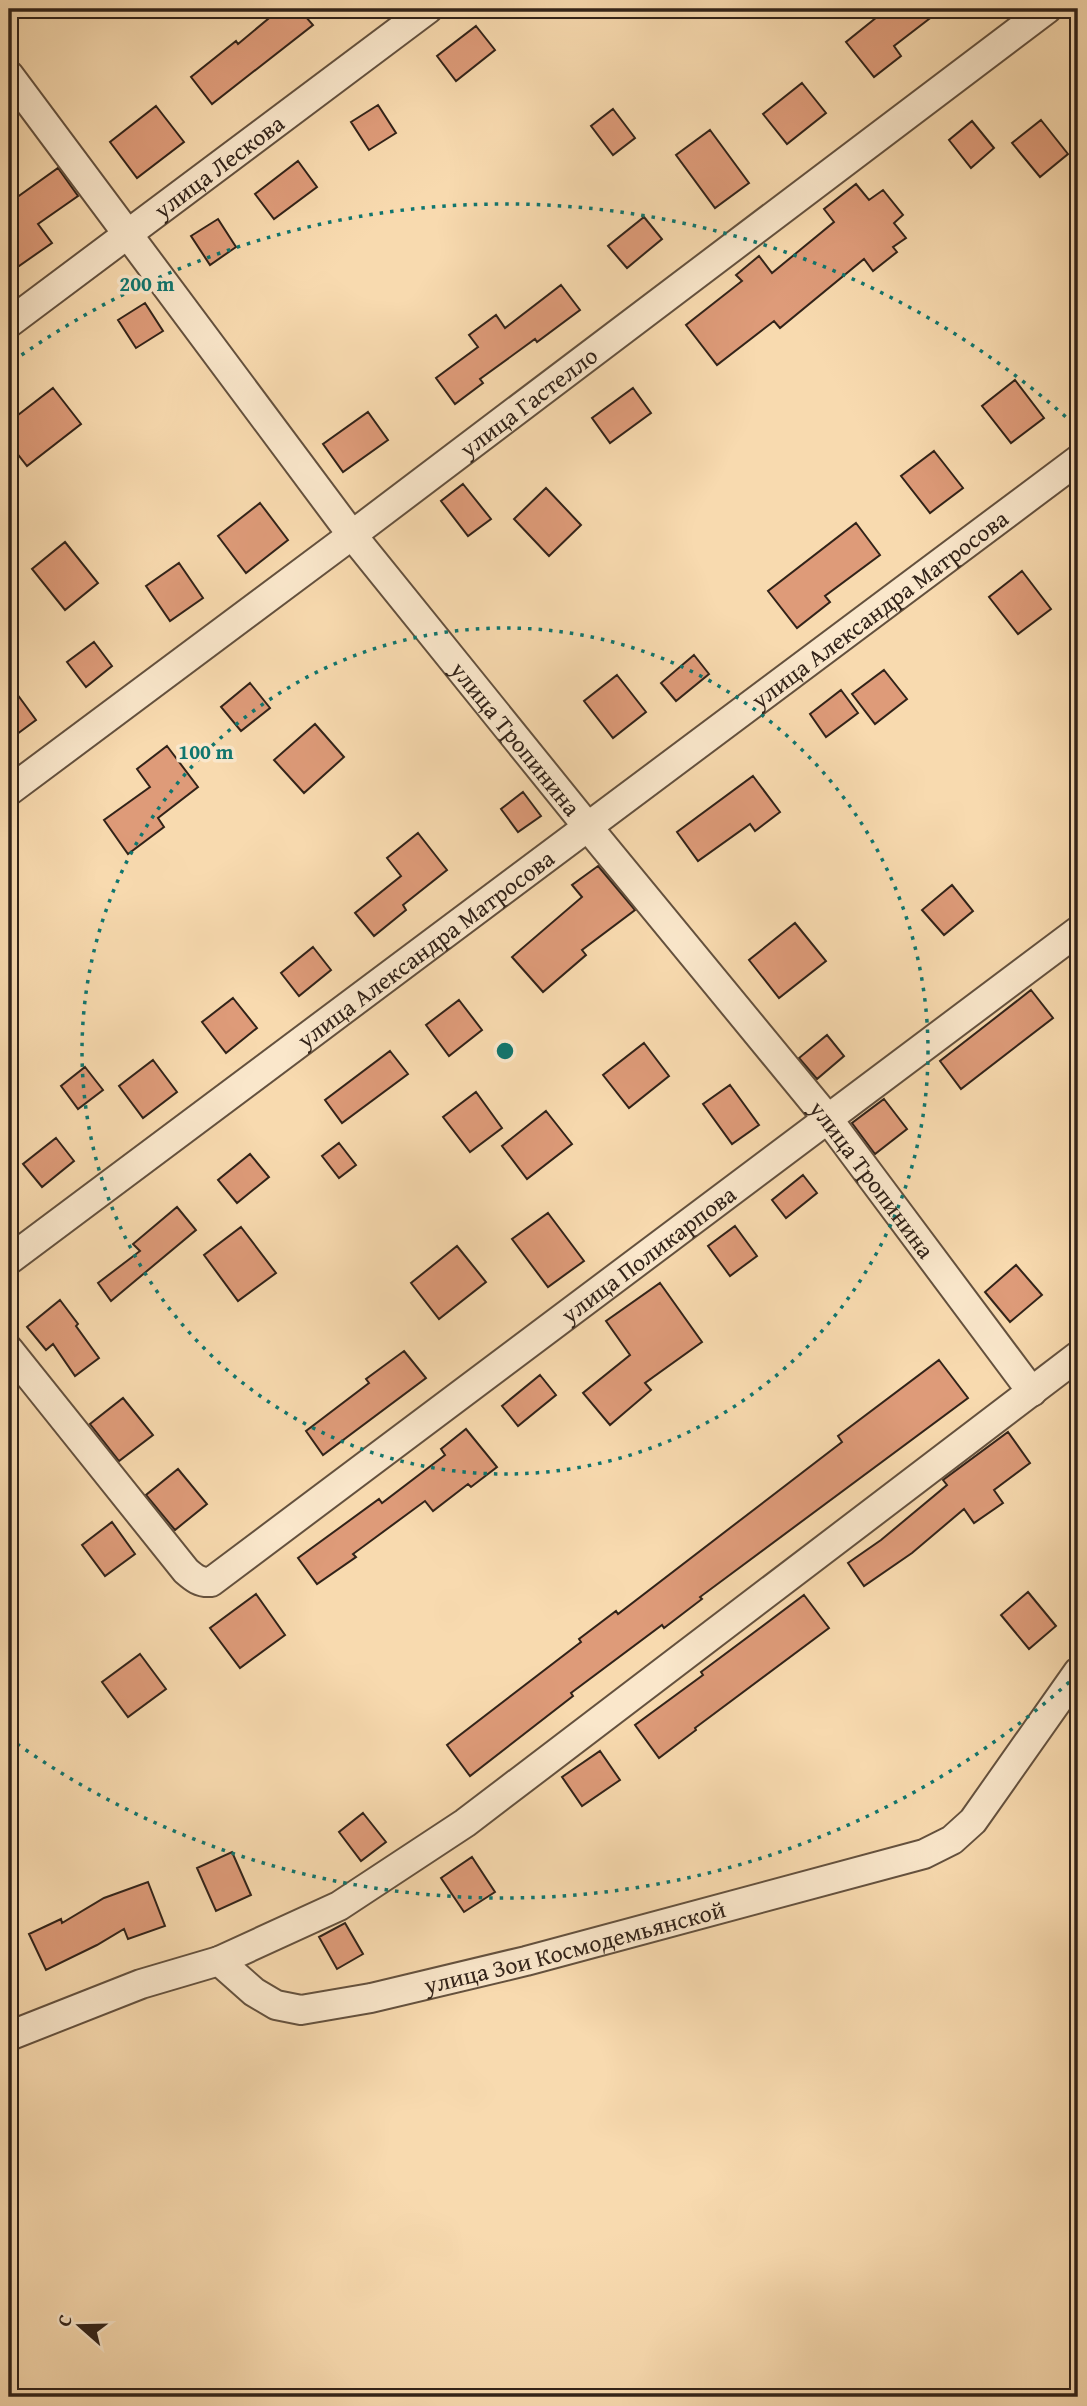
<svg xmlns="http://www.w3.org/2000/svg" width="1087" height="2406" font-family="'Gentium Book Plus',serif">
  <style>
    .building { fill: #de9b79; stroke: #322319; stroke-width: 2 }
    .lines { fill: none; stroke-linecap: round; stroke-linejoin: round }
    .minor-casing { stroke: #64513e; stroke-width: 32 }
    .minor { stroke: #fae7cb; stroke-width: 28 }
    .ring { fill: none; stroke: #0f766e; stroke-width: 3.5; stroke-dasharray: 3.5 7 }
    .labels { text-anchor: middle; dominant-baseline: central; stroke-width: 7; stroke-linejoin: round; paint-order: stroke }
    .street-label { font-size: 24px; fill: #322319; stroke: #fae7cb }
    .centre { fill: #0f766e; stroke: #fae7cb; stroke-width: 3.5 }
    .ring-label { font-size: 21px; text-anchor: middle; font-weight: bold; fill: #0f766e; stroke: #fae7cb; stroke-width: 7; stroke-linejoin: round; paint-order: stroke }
  </style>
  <rect width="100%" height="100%" fill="#f8daaf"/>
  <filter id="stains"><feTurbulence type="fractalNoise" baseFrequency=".00286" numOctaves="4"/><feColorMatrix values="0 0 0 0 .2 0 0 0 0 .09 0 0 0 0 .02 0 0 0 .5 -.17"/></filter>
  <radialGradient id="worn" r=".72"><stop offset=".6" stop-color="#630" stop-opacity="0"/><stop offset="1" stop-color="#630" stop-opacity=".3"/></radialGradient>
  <path class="building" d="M280 9H299L313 25 212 104 191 77 236 41 238 44Z
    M887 9H942L894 46 901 56 874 77 846 42Z
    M476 26 495 50 456 81 437 56Z
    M802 83 826 113 787 144 763 114Z
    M378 105 396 133 369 150 351 122Z
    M156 106 184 142 137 178 110 142Z
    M613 109 635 138 613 155 591 126Z
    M1041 120 1068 154 1040 177 1012 143Z
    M972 121 994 148 971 168 949 140Z
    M710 130 749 183 715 208 676 155Z
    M298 161 317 187 274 219 255 194Z
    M58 168 78 196 38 224 52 243 9 273V203Z
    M856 184 869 200 883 190 903 215 894 223 906 238 893 247 897 252 873 271 864 259 780 328 774 321 717 365 686 325 742 281 736 275 759 256 772 273 834 222 824 209Z
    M644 217 662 239 627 268 608 246Z
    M218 219 236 247 210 265 191 236Z
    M561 285 580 310 537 342 535 339 480 379 483 383 455 404 436 378 478 347 469 335 496 315 505 328Z
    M145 303 163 331 136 348 118 320Z
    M1015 380 1044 418 1011 443 982 406Z
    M53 388 81 424 27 466 9 443V422Z
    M633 388 651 413 610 443 592 418Z
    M368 412 388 440 343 472 323 444Z
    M934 451 963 488 930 513 901 476Z
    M463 484 491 519 468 536 441 501Z
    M546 488 581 525 549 556 514 519Z
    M260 503 288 540 246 573 218 536Z
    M856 523 880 555 825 596 830 602 797 628 768 591Z
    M65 542 98 583 65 610 32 569Z
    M179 563 203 598 170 621 146 586Z
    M1022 571 1051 609 1018 634 989 597Z
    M94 642 112 666 86 687 67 662Z
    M694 655 709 674 676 701 661 683Z
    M884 670 907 699 875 724 852 694Z
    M617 675 646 712 613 738 584 701Z
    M9 683 36 720 9 740Z
    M250 683 270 708 241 731 221 707Z
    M841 690 858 713 826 737 810 714Z
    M315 724 344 757 304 793 274 760Z
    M167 746 198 787 158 818 164 827 128 854 104 820 150 787 137 769Z
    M753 776 780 812 755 831 750 824 698 861 677 832Z
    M523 792 541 816 518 832 501 809Z
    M418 833 447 870 403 905 406 910 374 936 355 913 401 876 387 858Z
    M598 866 635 910 582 950 586 955 543 992 512 957 582 897 572 885Z
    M952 885 973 911 944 935 922 910Z
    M795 923 826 961 779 998 749 960Z
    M313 947 331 970 299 996 281 973Z
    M1031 990 1053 1018 961 1089 940 1061Z
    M233 998 257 1028 226 1053 202 1022Z
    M459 1000 482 1030 449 1056 426 1025Z
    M827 1035 844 1056 817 1079 799 1058Z
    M644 1043 669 1076 629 1108 603 1075Z
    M390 1051 408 1074 342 1123 325 1100Z
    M153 1060 177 1092 143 1118 119 1086Z
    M85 1067 103 1090 78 1109 61 1086Z
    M730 1085 759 1125 732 1144 703 1104Z
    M476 1092 502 1128 470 1152 443 1117Z
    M884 1099 907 1129 875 1154 852 1123Z
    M546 1111 572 1144 527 1179 502 1146Z
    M56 1138 74 1161 42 1187 23 1164Z
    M339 1143 356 1165 339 1178 322 1156Z
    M250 1154 269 1177 237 1203 218 1180Z
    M803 1175 817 1193 786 1218 772 1200Z
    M177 1207 196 1230 111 1301 98 1283 140 1251 133 1244Z
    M548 1213 584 1261 548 1287 512 1239Z
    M735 1226 757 1256 730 1276 708 1246Z
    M241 1227 276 1273 238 1301 204 1255Z
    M457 1246 486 1282 439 1319 411 1283Z
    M1016 1265 1042 1295 1010 1322 985 1292Z
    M660 1283 702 1342 645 1383 651 1390 610 1425 583 1393 630 1355 606 1321Z
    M60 1300 78 1324 76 1326 99 1358 75 1376 53 1344 46 1350 27 1327Z
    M404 1351 426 1378 323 1455 306 1431 369 1383 366 1379Z
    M939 1360 968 1398 700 1597 702 1599 664 1628 662 1625 571 1693 573 1696 470 1776 447 1745 581 1642 579 1639 616 1611 618 1614 842 1442 838 1436Z
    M540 1375 556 1395 518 1426 502 1406Z
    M123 1398 153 1435 119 1461 90 1424Z
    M466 1429 497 1467 471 1487 468 1484 433 1511 425 1501 353 1554 356 1557 317 1584 298 1558 379 1499 382 1503 445 1455 441 1449Z
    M1008 1432 1030 1463 994 1490 1003 1503 974 1523 964 1509 912 1553 864 1586 848 1563 881 1540 947 1485 943 1480Z
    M178 1469 207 1504 175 1530 146 1495Z
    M112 1522 135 1554 105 1576 82 1545Z
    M1028 1592 1056 1626 1029 1649 1001 1615Z
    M256 1594 285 1635 240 1668 210 1628Z
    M804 1595 829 1628 695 1728 696 1730 659 1758 635 1725 703 1675 701 1672Z
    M140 1654 166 1689 128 1717 102 1682Z
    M600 1751 620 1780 582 1806 562 1777Z
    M363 1813 386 1842 361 1861 339 1832Z
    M232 1852 251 1895 216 1911 197 1868Z
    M472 1857 495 1892 464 1912 441 1878Z
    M148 1882 165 1926 128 1939 124 1929 97 1945 46 1970 29 1934 61 1919 62 1923 104 1898Z
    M345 1923 363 1954 337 1969 319 1937Z"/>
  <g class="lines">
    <g class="minor-casing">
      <g id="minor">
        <path id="s1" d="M9 75 352 535 587 826 828 1119 1032 1392"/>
        <path id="s2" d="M9 323 428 9"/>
        <path id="s3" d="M9 791 352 535 1047 9"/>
        <path id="s4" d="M9 1260 1078 460"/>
        <path id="s5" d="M9 1350 186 1571C194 1578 200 1583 211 1582L1078 931"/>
        <path d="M219 1961 339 1906 465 1823 1078 1356"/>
        <path id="s6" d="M9 2036 141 1984 219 1961 254 1992 276 2005 301 2010 371 1998 526 1961 924 1854 952 1840 973 1821 1078 1672"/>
      </g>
    </g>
    <use href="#minor" class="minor"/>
  </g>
  <g class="ring">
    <circle cx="505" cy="1051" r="423"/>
    <path d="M1077 1675A847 847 0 0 1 13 1741M13 361A847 847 0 0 1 1077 427"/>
  </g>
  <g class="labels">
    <g class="street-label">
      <text stroke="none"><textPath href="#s2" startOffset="262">улица Лескова</textPath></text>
      <text stroke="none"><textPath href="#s3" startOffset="649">улица Гастелло</textPath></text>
      <text stroke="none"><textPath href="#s4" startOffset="1087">улица Александра Матросова</textPath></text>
      <text stroke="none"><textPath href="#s1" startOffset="835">улица Тропинина</textPath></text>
      <text stroke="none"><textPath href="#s4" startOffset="520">улица Александра Матросова</textPath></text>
      <text stroke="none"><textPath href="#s1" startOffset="1402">улица Тропинина</textPath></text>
      <text stroke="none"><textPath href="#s5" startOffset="858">улица Поликарпова</textPath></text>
      <text stroke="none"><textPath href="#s6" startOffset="602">улица Зои Космодемьянской</textPath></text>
    </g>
  </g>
  <circle cx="505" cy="1051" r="10" class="centre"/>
  <g class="ring-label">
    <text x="147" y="291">200 m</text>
    <text x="206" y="759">100 m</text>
  </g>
  <rect width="1087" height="2406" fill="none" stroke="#f8daaf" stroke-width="35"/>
  <rect x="10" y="10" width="1066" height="2385" fill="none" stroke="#322319" stroke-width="3.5"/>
  <rect x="18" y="18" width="1052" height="2371" fill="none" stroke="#322319" stroke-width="2"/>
  <g transform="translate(80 2326) rotate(290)" stroke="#fae7cb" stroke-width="5" paint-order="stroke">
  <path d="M0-5L12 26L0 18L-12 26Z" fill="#322319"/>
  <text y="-10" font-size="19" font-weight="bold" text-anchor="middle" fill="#322319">С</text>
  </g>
  <rect width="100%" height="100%" filter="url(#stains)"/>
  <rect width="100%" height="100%" fill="url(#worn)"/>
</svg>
